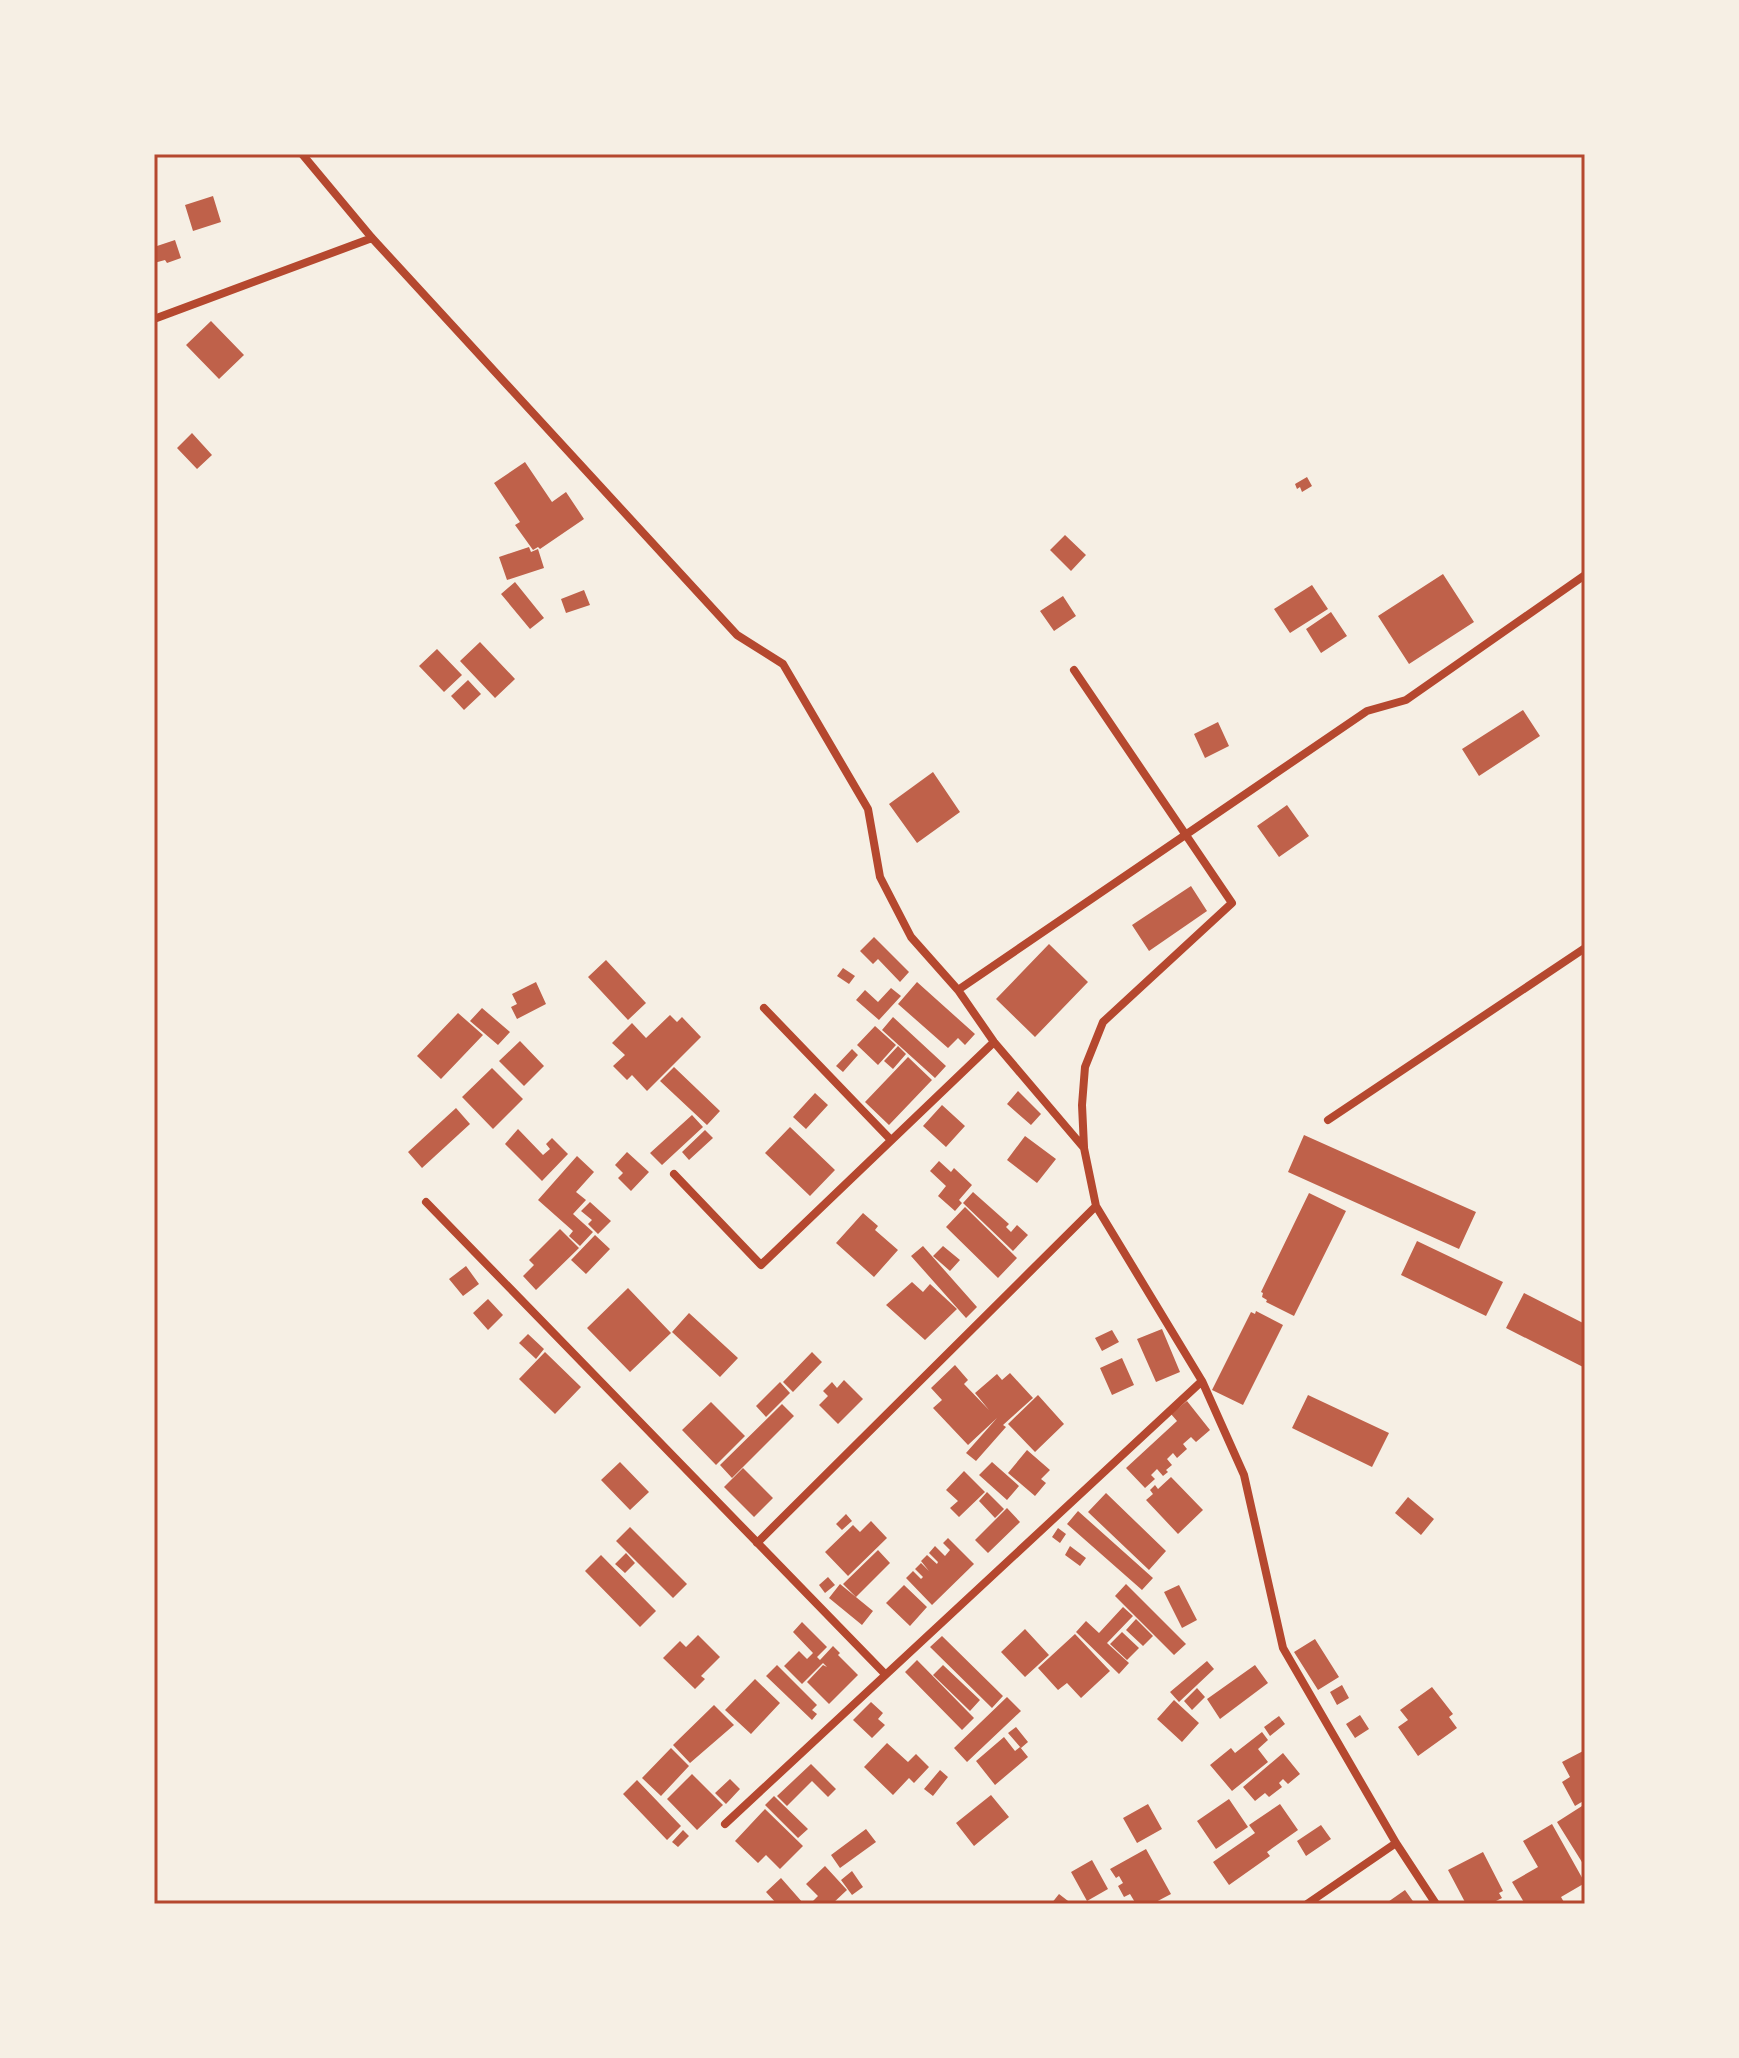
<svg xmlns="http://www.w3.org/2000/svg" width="1739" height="2058" font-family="Quicksand,sans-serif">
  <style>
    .building { fill: #bf614a }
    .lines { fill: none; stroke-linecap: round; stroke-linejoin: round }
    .minor { stroke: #b5482f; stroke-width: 8 }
    .neatline { fill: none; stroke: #b5482f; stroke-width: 3 }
  </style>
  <rect width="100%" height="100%" fill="#f6efe4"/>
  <path class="building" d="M213 196 221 222 193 231 185 205Z
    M175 240 181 258 167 263 165 260 154 263V247Z
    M211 321 244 355 219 379 186 345Z
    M192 433 212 455 197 469 177 448Z
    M525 462 552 502 566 492 584 519 540 549 538 547 533 550 515 525 520 522 494 483Z
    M1307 477 1312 486 1302 492 1300 487 1297 489 1295 484Z
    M1065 535 1086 555 1071 571 1050 550Z
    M529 547 531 552 538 549 544 568 507 580 499 557Z
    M1443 574 1474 622 1409 664 1378 616Z
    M515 582 544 618 530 629 501 594Z
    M1312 585 1328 609 1290 633 1274 609Z
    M584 590 590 605 566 613 561 599Z
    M1063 596 1076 616 1054 631 1040 611Z
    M1331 612 1347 636 1321 653 1306 629Z
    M480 642 515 679 495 698 460 661Z
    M437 649 462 675 444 692 419 666Z
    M468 680 481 694 464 710 451 696Z
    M1523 710 1540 736 1479 776 1462 749Z
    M1218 722 1229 746 1205 758 1194 734Z
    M933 772 960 812 917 843 889 804Z
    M1287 805 1309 836 1279 857 1257 826Z
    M1191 886 1207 911 1149 951 1132 925Z
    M874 937 909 972 900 982 878 959 873 964 860 951Z
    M1049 944 1088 982 1035 1037 996 999Z
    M606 960 646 1003 628 1020 588 977Z
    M843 968 855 976 849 984 837 976Z
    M536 982 546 1004 517 1019 511 1007 517 1004 512 994Z
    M917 982 975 1034 965 1045 958 1038 948 1048 898 1004Z
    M891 988 901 996 879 1020 856 1000 865 990 878 1002Z
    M482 1008 510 1032 498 1045 470 1021Z
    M458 1013 483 1035 441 1079 417 1056Z
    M670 1015 677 1022 682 1017 701 1037 647 1091 632 1075 627 1080 613 1066 625 1055 612 1043 632 1023 646 1038Z
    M893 1017 946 1066 935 1078 882 1030Z
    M875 1026 896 1045 878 1065 857 1045Z
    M520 1041 544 1066 524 1086 499 1061Z
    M898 1046 906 1054 893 1069 884 1061Z
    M852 1049 858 1055 843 1072 836 1066Z
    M908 1057 932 1080 889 1125 865 1102Z
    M674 1067 720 1111 707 1125 660 1081Z
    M492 1068 523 1099 493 1129 462 1097Z
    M1018 1091 1041 1114 1031 1125 1007 1104Z
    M815 1093 828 1105 806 1129 793 1117Z
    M942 1105 965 1126 946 1147 923 1126Z
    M456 1108 470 1124 422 1168 408 1152Z
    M692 1115 703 1127 662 1165 650 1153Z
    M790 1127 835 1170 810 1196 765 1153Z
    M518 1129 543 1155 550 1149 546 1144 552 1138 568 1154 542 1181 505 1144Z
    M705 1130 713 1138 689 1160 682 1152Z
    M1304 1135 1476 1212 1459 1249 1288 1172Z
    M1025 1136 1056 1159 1037 1183 1007 1160Z
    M627 1152 649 1172 631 1191 618 1178 623 1173 615 1165Z
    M577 1156 594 1172 576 1192 586 1200 573 1214 593 1232 580 1246 569 1236 573 1231 538 1200Z
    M939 1161 951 1172 954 1168 972 1185 959 1200 962 1203 955 1211 938 1196 946 1186 930 1171Z
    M973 1192 1009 1224 1006 1227 1011 1232 1017 1225 1028 1235 1013 1251 963 1203Z
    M1309 1193 1346 1211 1294 1316 1266 1302 1267 1300 1262 1297 1263 1293 1261 1292Z
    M590 1202 611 1221 598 1234 588 1224 592 1220 581 1211Z
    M965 1207 1017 1258 998 1278 946 1227Z
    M863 1213 878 1226 875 1230 898 1250 874 1277 836 1243Z
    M560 1229 579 1248 536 1290 523 1276 534 1265 529 1260Z
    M595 1235 610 1249 586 1274 571 1260Z
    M1417 1241 1503 1282 1486 1316 1401 1275Z
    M923 1246 977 1307 966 1318 911 1256Z
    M943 1246 960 1260 950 1271 933 1256Z
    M466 1266 479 1284 463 1296 449 1279Z
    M912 1282 923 1292 930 1284 957 1309 925 1340 886 1305Z
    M628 1288 671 1333 630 1372 587 1328Z
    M1524 1293 1585 1324V1368L1506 1328Z
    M488 1299 503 1315 488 1330 473 1313Z
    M1256 1311 1283 1325 1243 1405 1212 1390 1251 1312 1255 1314Z
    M689 1313 738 1358 720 1377 672 1332Z
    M1162 1329 1180 1372 1156 1382 1137 1339Z
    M1112 1330 1119 1342 1102 1351 1095 1338Z
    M528 1334 544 1349 536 1359 519 1343Z
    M545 1352 581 1387 555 1414 519 1379Z
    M812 1352 822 1362 793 1392 783 1382Z
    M1122 1358 1134 1385 1112 1395 1100 1368Z
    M955 1365 968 1380 964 1384 989 1410 975 1393 997 1374 1002 1380 1010 1373 1033 1398 1003 1425 1006 1427 976 1461 966 1453 997 1418 968 1445 933 1408 942 1400 931 1388Z
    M844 1380 863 1399 838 1424 819 1405 828 1396 823 1391 832 1382 837 1388Z
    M780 1382 790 1393 766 1417 756 1406Z
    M1038 1395 1064 1424 1035 1452 1008 1424Z
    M1308 1395 1389 1433 1372 1467 1292 1428Z
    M1187 1401 1210 1430 1196 1442 1191 1437 1183 1444 1187 1449 1177 1458 1173 1453 1167 1459 1172 1465 1166 1470 1168 1472 1163 1476 1157 1469 1151 1475 1155 1479 1145 1488 1126 1468 1177 1421 1171 1414Z
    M711 1402 745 1436 716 1465 682 1430Z
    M782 1404 794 1416 732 1478 720 1465Z
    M1027 1450 1050 1470 1041 1479 1046 1483 1035 1496 1008 1473Z
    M620 1462 649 1492 630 1510 601 1480Z
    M992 1462 1019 1486 1007 1500 979 1475Z
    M743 1468 773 1498 754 1517 724 1487Z
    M964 1471 985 1492 959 1517 950 1508 958 1501 946 1490Z
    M1171 1477 1203 1510 1178 1534 1146 1500 1153 1494 1150 1490 1155 1485 1158 1489Z
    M987 1492 1004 1509 995 1518 979 1501Z
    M1106 1493 1166 1551 1149 1570 1088 1512Z
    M1408 1497 1434 1519 1421 1535 1395 1513Z
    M1007 1508 1020 1522 988 1553 975 1540Z
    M1078 1511 1153 1578 1142 1590 1067 1524Z
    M846 1514 852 1521 842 1530 836 1524Z
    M871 1521 887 1538 848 1576 825 1552 853 1525 860 1532Z
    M630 1527 687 1584 673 1598 616 1541Z
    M1058 1528 1066 1534 1060 1543 1052 1537Z
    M948 1538 974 1564 932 1605 906 1578 913 1571 921 1579 923 1577 915 1569 921 1563 929 1571 921 1561 927 1555 937 1564 938 1562 929 1553 935 1546 945 1556 950 1550 943 1543Z
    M1070 1546 1086 1558 1080 1566 1065 1555Z
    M878 1550 890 1563 856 1597 843 1584Z
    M626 1553 635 1563 625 1573 615 1564Z
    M601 1555 656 1611 640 1627 585 1571Z
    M828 1577 835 1585 825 1593 819 1585Z
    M840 1584 873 1611 862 1625 829 1598Z
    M1126 1584 1186 1644 1174 1655 1115 1596Z
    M904 1585 927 1607 910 1626 886 1603Z
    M1179 1585 1197 1620 1182 1628 1164 1592Z
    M1123 1607 1133 1616 1107 1643 1129 1663 1119 1674 1076 1632 1086 1621 1099 1633Z
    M1136 1619 1153 1636 1143 1646 1126 1630Z
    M802 1622 827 1647 817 1657 820 1660 833 1646 840 1653 838 1655 858 1675 829 1704 807 1682 823 1665 827 1667 823 1663 802 1684 784 1666 799 1651 807 1659 813 1653 793 1632Z
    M1025 1629 1049 1655 1025 1677 1001 1652Z
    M1122 1632 1139 1648 1127 1660 1110 1644Z
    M1075 1634 1110 1671 1081 1698 1067 1683 1058 1690 1038 1668Z
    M698 1635 720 1657 701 1676 705 1679 695 1689 663 1658 680 1641 686 1647Z
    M942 1636 1003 1696 992 1708 930 1647Z
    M1315 1639 1339 1677 1318 1690 1294 1652Z
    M917 1660 974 1718 962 1730 905 1672Z
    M1207 1661 1214 1669 1179 1702 1170 1692Z
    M777 1665 817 1705 812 1710 817 1714 812 1720 766 1676Z
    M943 1665 980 1700 970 1711 933 1675Z
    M1255 1665 1268 1683 1220 1719 1207 1699Z
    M755 1679 780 1703 751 1734 725 1710Z
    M1342 1685 1349 1698 1337 1705 1330 1692Z
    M1432 1687 1453 1714 1449 1717 1457 1728 1418 1756 1398 1727 1408 1720 1400 1710Z
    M1197 1688 1205 1697 1192 1710 1184 1701Z
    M1007 1697 1021 1711 967 1762 954 1748Z
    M1174 1700 1199 1723 1182 1742 1157 1719Z
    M871 1702 883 1713 878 1719 885 1725 872 1738 853 1720Z
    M714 1705 734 1725 690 1763 673 1745Z
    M1360 1715 1369 1729 1355 1738 1346 1724Z
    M1279 1716 1285 1724 1270 1736 1264 1727Z
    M1016 1727 1028 1742 1021 1748 1008 1733Z
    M1262 1732 1268 1740 1258 1749 1268 1762 1232 1791 1210 1765 1231 1748 1235 1753Z
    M1004 1737 1015 1751 1020 1747 1028 1757 995 1785 976 1761Z
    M887 1743 908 1762 916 1754 929 1767 914 1783 909 1778 893 1795 864 1767Z
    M671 1748 689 1766 661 1796 642 1778Z
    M1585 1750V1800L1575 1806 1562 1782 1570 1777 1562 1762Z
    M1283 1753 1300 1774 1288 1784 1283 1779 1279 1783 1282 1787 1269 1797 1265 1793 1255 1801 1243 1787Z
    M811 1764 836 1789 828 1797 812 1781 787 1806 777 1796Z
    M940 1770 948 1777 933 1796 924 1789Z
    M692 1774 723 1805 697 1830 667 1799Z
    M730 1779 740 1789 726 1804 715 1793Z
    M637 1780 681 1826 667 1840 623 1794Z
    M991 1795 1009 1817 974 1846 956 1823Z
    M774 1796 808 1829 798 1838 765 1805Z
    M1229 1799 1248 1827 1216 1849 1197 1821Z
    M1148 1804 1162 1829 1137 1843 1123 1818Z
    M1280 1804 1298 1830 1267 1852 1270 1856 1229 1885 1213 1862 1255 1833 1249 1825Z
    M1582 1806 1585 1810V1867L1557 1822Z
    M765 1809 803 1846 780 1869 766 1855 758 1863 735 1841Z
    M1552 1824 1585 1883 1561 1897 1565 1904H1525L1512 1882 1538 1867 1523 1841Z
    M1321 1825 1331 1839 1306 1856 1297 1841Z
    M866 1829 876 1842 840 1868 831 1855Z
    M683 1830 689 1836 678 1847 672 1842Z
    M1146 1849 1171 1894 1152 1904H1136L1130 1894 1124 1897 1118 1886 1123 1883 1119 1876 1116 1878 1110 1869Z
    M1483 1852 1503 1891 1499 1893 1502 1898 1490 1904H1466L1448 1870Z
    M1092 1860 1108 1889 1087 1901 1071 1872Z
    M825 1866 847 1890 832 1904H810L818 1896 806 1884Z
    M852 1871 863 1887 852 1895 841 1880Z
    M781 1878 803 1903 801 1904H777L766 1892Z
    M1405 1890 1415 1904H1385Z
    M1059 1894 1072 1904H1051Z"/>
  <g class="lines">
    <path class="minor" d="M302 154 372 238 737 635 783 664 868 809 880 877 911 937 958 990 994 1042 1084 1148 1096 1206 1202 1381 1244 1475 1283 1648 1396 1843 1436 1904
      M154 319 372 238
      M1074 670 1232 903 1103 1022 1085 1067 1082 1105 1084 1147
      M958 990 1367 711 1406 700 1585 575
      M764 1008 891 1140
      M1328 1120 1585 948
      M674 1174 761 1265 994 1042
      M426 1202 885 1674
      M757 1543 1096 1206
      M725 1824 1202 1381
      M1307 1904 1396 1843"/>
  </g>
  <rect width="1739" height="2058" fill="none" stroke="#f6efe4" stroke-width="312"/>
  <rect x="156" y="156" width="1427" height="1746" class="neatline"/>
</svg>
